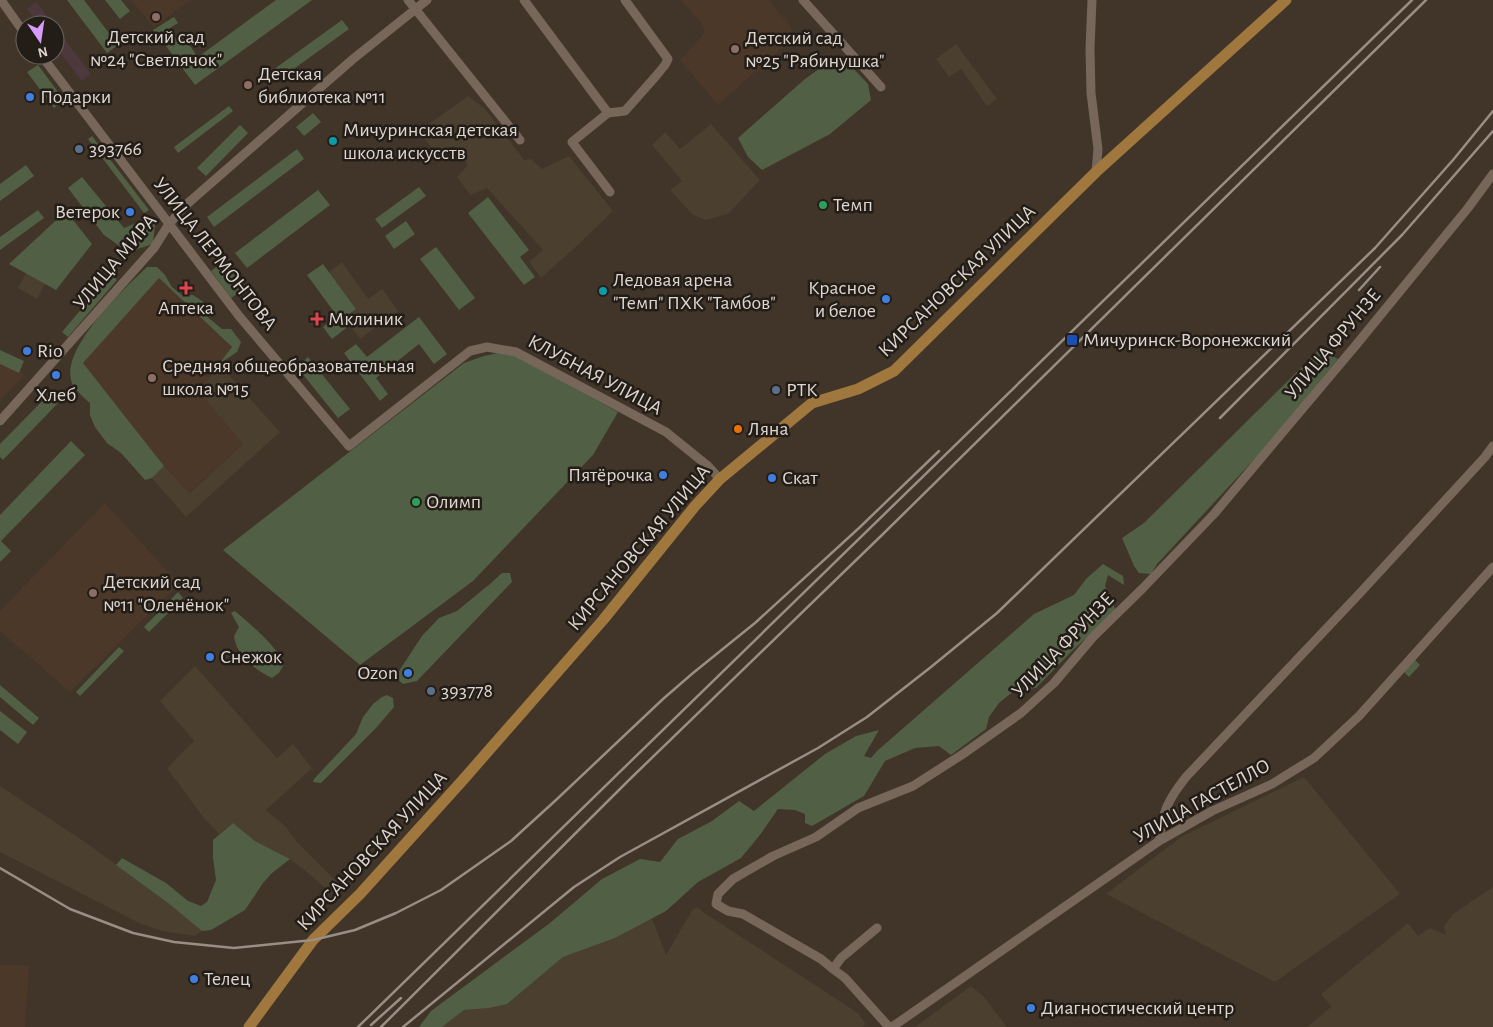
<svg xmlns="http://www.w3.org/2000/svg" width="1493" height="1027" font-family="'Alegreya Sans',sans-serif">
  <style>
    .commercial { fill: #4d383d }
    .industrial { fill: #4b3f30 }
    .built { fill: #4c3829 }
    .green { fill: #516044 }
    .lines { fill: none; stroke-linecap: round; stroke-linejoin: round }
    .minor { stroke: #77675b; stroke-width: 9 }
    .major { stroke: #a0783e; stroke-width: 11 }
    .rail { stroke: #998e85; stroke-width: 2.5 }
    .education-dot { fill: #8d6e63; stroke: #231d18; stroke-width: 2 }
    .shop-dot { fill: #3f7fe0; stroke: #231d18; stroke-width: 2 }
    .culture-dot { fill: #0f9aa8; stroke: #231d18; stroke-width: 2 }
    .service-dot { fill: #5c6f8a; stroke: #231d18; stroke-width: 2 }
    .leisure-dot { fill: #2e9e5b; stroke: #231d18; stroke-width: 2 }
    .health-dot { fill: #e0444e; stroke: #231d18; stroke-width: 2 }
    .transit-dot { fill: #1a4fb4; stroke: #231d18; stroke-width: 2 }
    .food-dot { fill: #e8710a; stroke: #231d18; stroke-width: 2 }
    .labels { text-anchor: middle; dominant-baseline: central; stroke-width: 5; stroke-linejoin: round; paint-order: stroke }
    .poi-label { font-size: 20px; fill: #ded5ce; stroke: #231d18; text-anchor: start }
    .street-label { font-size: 20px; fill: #ded5ce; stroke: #231d18 }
  </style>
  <rect width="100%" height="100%" fill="#413429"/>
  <path class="commercial" d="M36 2 54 25H39L27 9Z
    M55 27 91 74 82 81 55 46Z"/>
  <path class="industrial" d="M956 44 997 99 987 106 961 69 949 77 936 59Z
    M468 96 485 109 524 160 531 159 542 169 569 156 613 211 580 243 541 278 529 262 543 250 487 188 470 195 457 177 468 165 454 146 438 156 419 131Z
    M711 124 760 180 728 214 705 220 692 214 670 190 682 181 652 145 665 132 680 149Z
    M342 262 368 299 382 289 398 311 360 339 344 317 356 309 329 272Z
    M26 273 45 284 37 299 18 288Z
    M219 364 280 432 186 517 152 478 164 466 190 493 243 444 198 392Z
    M195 666 277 758 293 744 312 768 266 810 285 826 298 843 342 887 338 892 329 891 301 867 281 854 255 841 233 823 219 834 203 817 167 768 194 741 160 701Z
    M1304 777 1400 894 1275 982 1106 894 1181 837Z
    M0 786 88 844 168 903 202 931 195 936 162 931 139 923 0 852Z
    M1493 887V1027H1307L1331 1007 1321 994 1408 923 1418 936 1430 928 1446 935 1444 926 1453 914Z
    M698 907 703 912 858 1013 866 1024 862 1027H442L464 1010 489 1008 507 1004 563 957 615 938 652 918 666 955 693 909Z
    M971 986 984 997 1007 1027H915Z"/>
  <path class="built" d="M131 0H190L154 27Z
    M681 0H769L791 27 792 39 718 105 680 60 705 33 701 23Z
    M159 277 232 348 199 392 243 444 189 493 161 462 83 363Z
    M0 364 25 375 0 400Z
    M105 503 179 584 70 692 0 631V611Z
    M0 965H29L25 1027H0Z"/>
  <path class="green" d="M67 0H84L118 45 107 53Z
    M105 0H121L130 11 120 19Z
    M276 0H312L195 85 166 46 181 34 198 57Z
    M174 17 178 23 157 36 153 30Z
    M342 20 349 29 277 81 270 72Z
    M836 57 847 62 868 84 871 100 830 134 762 170 748 157 738 138 805 79Z
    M38 65 64 100 54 108 27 72Z
    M229 106 233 111 178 153 174 147Z
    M313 113 321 122 304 136 296 127Z
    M240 125 248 133 206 176 197 168Z
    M92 136 149 210 144 213 88 139Z
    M297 149 304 159 214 227 207 217Z
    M26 165 34 176 0 201V184Z
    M82 177 124 228 143 220 155 224 153 244 128 252 104 235 68 188Z
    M419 187 426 196 382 228 375 219Z
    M318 190 330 205 247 268 235 253Z
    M488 197 529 250 520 257 535 277 524 285 468 213Z
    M38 210 44 218 0 250V237Z
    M66 211 92 244 56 290 9 264Z
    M406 221 415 234 394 249 385 236Z
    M436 247 475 298 459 310 420 259Z
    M225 261 244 289 231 298 211 271Z
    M323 264 356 309 345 317 350 325 332 339 323 327 337 316 307 275Z
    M147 267H157L165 275 172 287 182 295H193L205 303V315L222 329H231L241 342 237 352 219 364 232 347 159 278 83 363 164 466 152 478 145 480 121 453 107 443 95 427 90 415V403C84 398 75 390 72 383 59 349 125 288 147 267Z
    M111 274 117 280 68 337 62 332Z
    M419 317 447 354 434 364 419 344 376 378 388 394 380 401 344 353 356 344 367 357Z
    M0 350 24 361 19 373 0 364Z
    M1319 350 1338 359 1261 452 1157 564 1151 574 1139 573 1134 566 1122 538 1144 523Z
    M498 353 514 355 618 412 593 455 473 581 360 665 223 550 464 363 484 356Z
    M308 357 350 409 338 418 297 367Z
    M53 390 62 399 3 460 0 457V444Z
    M71 441 85 455 1 541 11 551 0 562V515Z
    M1103 564 1123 576 1124 585 1108 575 1105 586 1116 611 1072 651 1036 688 1015 690 999 703 989 717 986 729 951 755 939 746 915 748 885 761 864 796 812 826 805 823V814L795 810 778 809 760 835 741 858 698 882 666 911 615 938 563 957 507 1004 489 1008 464 1010 442 1027H419L431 1011 550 923 602 879 640 859 660 862 678 839 712 821 739 801 754 811 825 754 856 736 879 730 864 756 871 758 877 751 1034 614 1074 595 1086 579Z
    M502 573H510L512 582 417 681 403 684 395 677 422 636 439 618 457 611 491 583Z
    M178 592 183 598 149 632 144 627Z
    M235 611C251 625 275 644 284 664L279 673 272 678C255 670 236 655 234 636L239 627 231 613Z
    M119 647 124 651 80 696 76 692Z
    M1415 660 1420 665 1409 677 1404 672Z
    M0 685 39 718 33 725 0 697Z
    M387 695 393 698 394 707 376 728 321 783 313 782 314 779 356 734 363 717 373 704 382 697Z
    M0 711 27 732 18 744 0 730Z
    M233 823 255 841 290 859 272 873 263 883 245 910 211 930 202 931 168 903 116 865 122 858 166 883 188 901 201 906 207 902 216 880 213 858V840Z"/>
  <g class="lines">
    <path class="minor" d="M1 0 25 34
      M408 0 520 140
      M524 0 608 113
      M803 0 881 87
      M1092 0 1090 49 1091 93 1098 149 1096 172
      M41 55 239 316 349 446 470 351 487 347 516 352 666 432 708 466 720 479
      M610 192 572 142 608 113 625 111 656 76 665 65 668 59 625 0
      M0 421 154 248 169 224 187 204 353 59 427 0
      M1159 841C1163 811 1167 801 1186 777L1360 593 1485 457 1493 446
      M877 928 841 958 833 969 821 959 743 914 728 911 716 904 718 894 733 879 773 856 816 837 858 808 913 786 963 754 1021 713 1054 683 1093 637 1143 588 1214 514 1356 345 1468 208 1493 174
      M833 969 845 978 889 1027
      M892 1027 1159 841 1212 811 1272 784 1314 758 1359 716 1493 567"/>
    <path class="major" d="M249 1027 313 940 360 894 462 781 603 620 695 506 720 479 812 403 858 389 894 371 1096 172 1286 0"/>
    <path class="rail" d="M1359 290 1380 267
      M1220 418 1402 235 1493 131
      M0 868 70 909 133 933 174 942 234 948 313 940 355 930 396 913 441 890 511 841 556 800 663 699 693 673 755 623 859 528 939 451
      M371 1025 401 998
      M358 1027 1412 0
      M381 1027 630 779 883 534 1426 0
      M403 1027 574 887 620 857 818 748 867 717 931 667 997 613 1375 248 1453 160 1493 111"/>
  </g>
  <g class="education-dot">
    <circle cx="156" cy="17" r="5"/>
    <circle cx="735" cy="49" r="5"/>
    <circle cx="248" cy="85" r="5"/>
    <circle cx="152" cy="378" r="5"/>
    <circle cx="93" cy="593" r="5"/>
  </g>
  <g class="shop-dot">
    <circle cx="30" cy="97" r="5"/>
    <circle cx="130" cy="212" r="5"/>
    <circle cx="886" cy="299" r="5"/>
    <circle cx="27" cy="351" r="5"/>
    <circle cx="56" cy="375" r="5"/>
    <circle cx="663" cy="475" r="5"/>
    <circle cx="772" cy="478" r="5"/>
    <circle cx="210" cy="657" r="5"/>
    <circle cx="408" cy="673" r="5"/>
    <circle cx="194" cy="979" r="5"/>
    <circle cx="1031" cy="1008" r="5"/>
  </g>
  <g class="culture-dot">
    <circle cx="333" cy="141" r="5"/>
    <circle cx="603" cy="291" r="5"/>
  </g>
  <g class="service-dot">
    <circle cx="79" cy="149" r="5"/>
    <circle cx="776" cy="390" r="5"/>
    <circle cx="431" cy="691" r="5"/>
  </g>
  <g class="leisure-dot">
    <circle cx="823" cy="205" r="5"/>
    <circle cx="416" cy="502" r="5"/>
  </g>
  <g class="health-dot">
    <path d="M183.5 280.5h5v5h5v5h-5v5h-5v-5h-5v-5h5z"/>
    <path d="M314.5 311.5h5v5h5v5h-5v5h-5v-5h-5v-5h5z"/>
  </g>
  <rect class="transit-dot" x="1066" y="334" width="12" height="12" rx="2.5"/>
  <circle class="food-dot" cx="738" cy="429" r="5"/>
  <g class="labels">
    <g class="poi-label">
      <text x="156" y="37" text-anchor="middle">Детский сад<tspan x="156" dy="23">№24 "Светлячок"</tspan></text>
      <text x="745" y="38">Детский сад<tspan x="745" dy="23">№25 "Рябинушка"</tspan></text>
      <text x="258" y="74">Детская<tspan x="258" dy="23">библиотека №11</tspan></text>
      <text x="40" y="97">Подарки</text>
      <text x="343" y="130">Мичуринская детская<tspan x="343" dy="23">школа искусств</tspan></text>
      <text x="89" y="149">393766</text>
      <text x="833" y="205">Темп</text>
      <text x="120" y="212" text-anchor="end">Ветерок</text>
      <text x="613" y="280">Ледовая арена<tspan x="613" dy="23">"Темп" ПХК "Тамбов"</tspan></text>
      <text x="876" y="288" text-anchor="end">Красное<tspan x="876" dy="23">и белое</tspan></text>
      <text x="186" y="308" text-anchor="middle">Аптека</text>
      <text x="328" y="319">Мклиник</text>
      <text x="1083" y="340">Мичуринск-Воронежский</text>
      <text x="37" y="351">Rio</text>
      <text x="162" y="366">Средняя общеобразовательная<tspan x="162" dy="23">школа №15</tspan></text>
      <text x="786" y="390">РТК</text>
      <text x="56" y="395" text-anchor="middle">Хлеб</text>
      <text x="748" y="429">Ляна</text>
      <text x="653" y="475" text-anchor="end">Пятёрочка</text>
      <text x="782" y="478">Скат</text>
      <text x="426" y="502">Олимп</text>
      <text x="103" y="582">Детский сад<tspan x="103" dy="23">№11 "Оленёнок"</tspan></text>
      <text x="220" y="657">Снежок</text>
      <text x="398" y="673" text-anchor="end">Ozon</text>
      <text x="441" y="691">393778</text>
      <text x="204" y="979">Телец</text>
      <text x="1041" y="1008">Диагностический центр</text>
    </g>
    <g class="street-label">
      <text transform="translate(215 254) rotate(52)">УЛИЦА ЛЕРМОНТОВА</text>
      <text transform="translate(115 262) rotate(-50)">УЛИЦА МИРА</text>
      <text transform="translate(957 281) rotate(-44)">КИРСАНОВСКАЯ УЛИЦА</text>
      <text transform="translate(1333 344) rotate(-50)">УЛИЦА ФРУНЗЕ</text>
      <text transform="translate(595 375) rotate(28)">КЛУБНАЯ УЛИЦА</text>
      <text transform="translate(639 548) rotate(-50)">КИРСАНОВСКАЯ УЛИЦА</text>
      <text transform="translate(1063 645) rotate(-46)">УЛИЦА ФРУНЗЕ</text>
      <text transform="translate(1202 801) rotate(-29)">УЛИЦА ГАСТЕЛЛО</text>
      <text transform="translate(372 851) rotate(-47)">КИРСАНОВСКАЯ УЛИЦА</text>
    </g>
  </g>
  <g transform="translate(40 40) rotate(167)"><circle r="24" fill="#231d18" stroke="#6e6761"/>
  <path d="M0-4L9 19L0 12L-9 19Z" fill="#d79bf9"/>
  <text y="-8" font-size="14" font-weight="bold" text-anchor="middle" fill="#ded5ce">N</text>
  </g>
</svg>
